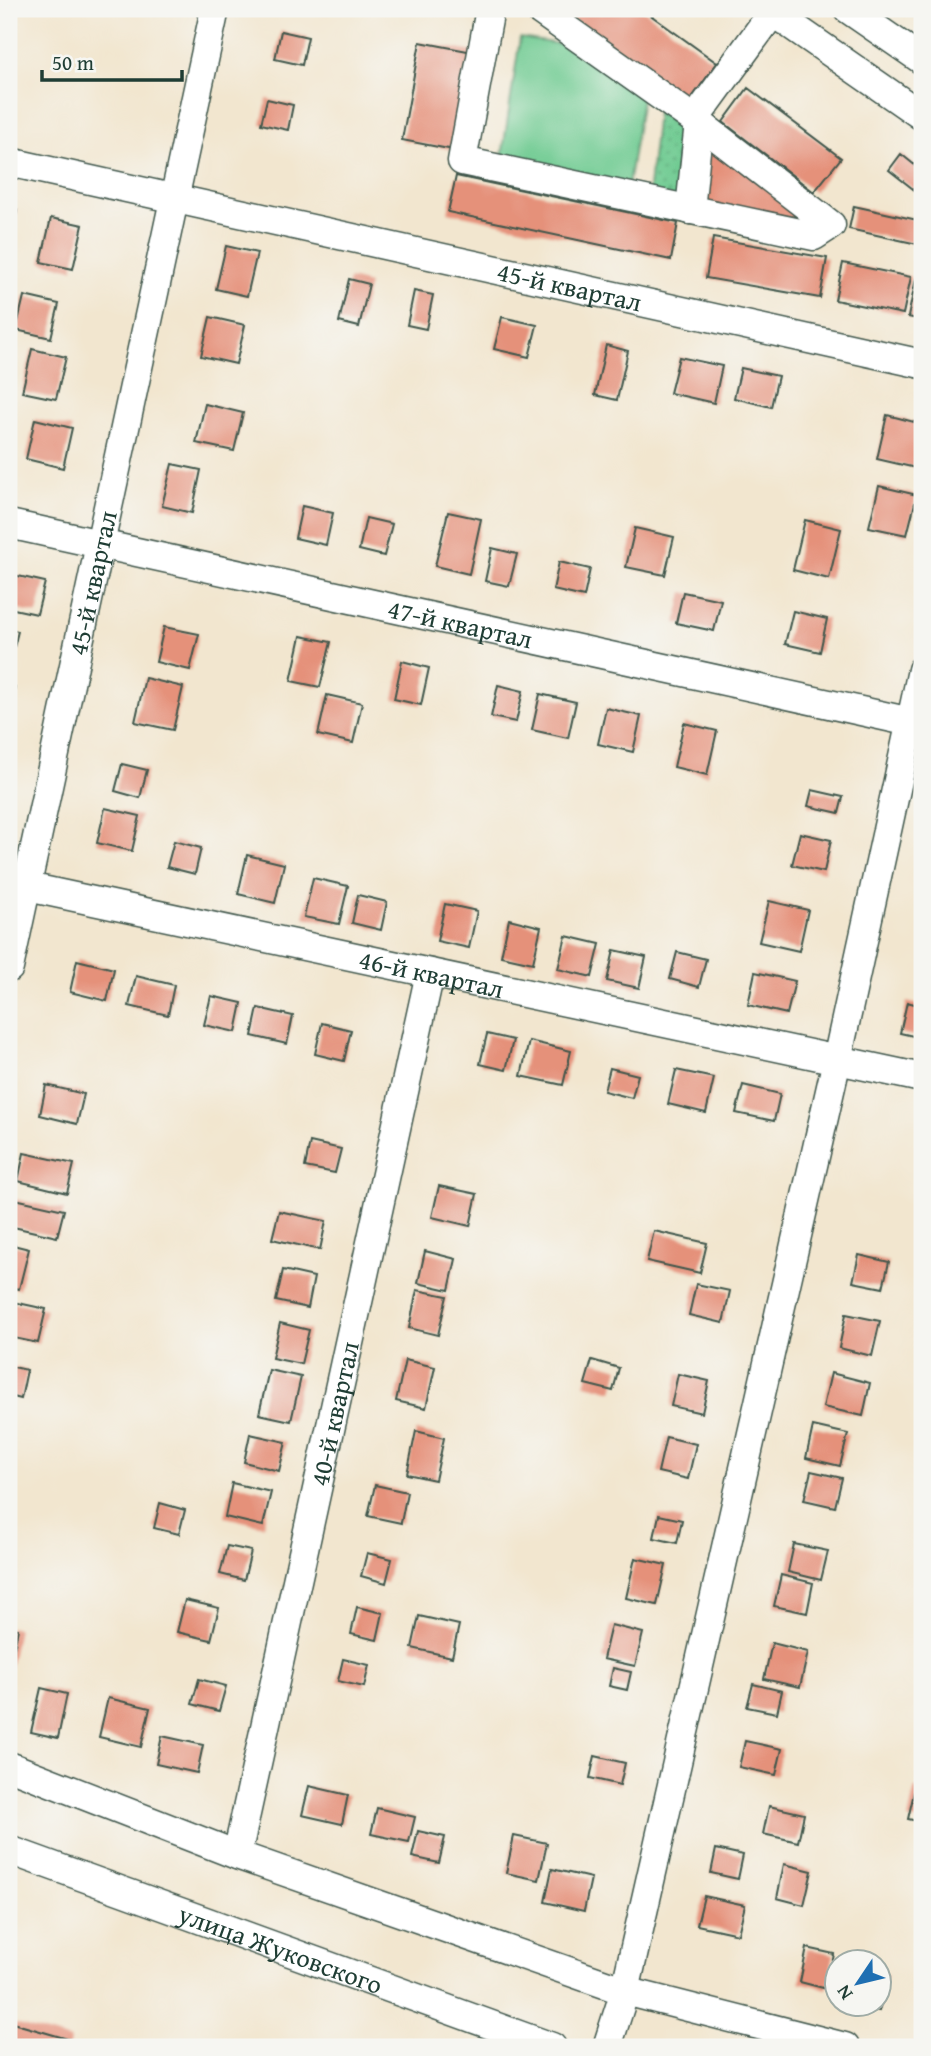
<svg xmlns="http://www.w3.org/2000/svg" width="931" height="2056" font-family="'Gentium Book Plus',serif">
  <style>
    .park { fill: url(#park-dots); stroke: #488463; stroke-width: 2 }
    .garden { fill: #70cb92; stroke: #488463; stroke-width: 2 }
    .building { fill: #e5917a }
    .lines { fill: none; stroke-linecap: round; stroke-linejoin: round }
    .minor-casing { stroke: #3f564b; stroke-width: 31 }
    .minor { stroke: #fff; stroke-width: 28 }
    .labels { text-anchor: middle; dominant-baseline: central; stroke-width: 5; stroke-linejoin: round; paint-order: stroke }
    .street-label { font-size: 26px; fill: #1f3d34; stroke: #f6f6f2 }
  </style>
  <defs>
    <pattern id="park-dots" width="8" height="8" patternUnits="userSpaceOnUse" patternTransform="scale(1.75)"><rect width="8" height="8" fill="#70cb92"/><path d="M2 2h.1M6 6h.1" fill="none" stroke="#5ba678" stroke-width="1.8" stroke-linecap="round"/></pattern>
  </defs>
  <rect width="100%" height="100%" fill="#f6f6f2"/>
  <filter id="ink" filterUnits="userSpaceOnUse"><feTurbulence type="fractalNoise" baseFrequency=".0143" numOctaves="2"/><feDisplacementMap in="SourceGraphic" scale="14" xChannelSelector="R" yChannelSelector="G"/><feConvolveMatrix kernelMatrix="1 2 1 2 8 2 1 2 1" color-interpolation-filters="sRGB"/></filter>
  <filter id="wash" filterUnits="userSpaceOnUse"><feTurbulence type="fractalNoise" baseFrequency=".00686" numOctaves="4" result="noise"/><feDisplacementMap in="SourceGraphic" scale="28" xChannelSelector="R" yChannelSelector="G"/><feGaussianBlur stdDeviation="1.57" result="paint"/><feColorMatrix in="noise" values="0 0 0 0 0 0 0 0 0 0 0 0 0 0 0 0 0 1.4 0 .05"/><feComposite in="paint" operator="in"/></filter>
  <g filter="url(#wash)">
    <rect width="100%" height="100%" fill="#f2e6cf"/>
    <path class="park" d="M658 102 690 125 681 201 648 197Z"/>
    <path class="garden" d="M520 38 579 47 643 92 628 185 501 163Z"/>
    <g id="blocks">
      <path class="building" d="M558 9H642L717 63 688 103Z
        M281 31 308 37 302 65 275 59Z
        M420 42 473 52 454 150 402 140Z
        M748 88 841 158 814 192 723 122Z
        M267 99 293 105 288 130 261 124Z
        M702 132 821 225 697 206Z
        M901 154 922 171V196L889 170Z
        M456 176 678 223 671 260 448 212Z
        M854 206 922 221V245L849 229Z
        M9 208 17 210 12 236H9Z
        M51 218 83 225 73 269 41 262Z
        M713 238 827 258 820 298 706 278Z
        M226 246 257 253 247 296 216 289Z
        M843 263 911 277 903 314 835 300Z
        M349 279 369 284 359 327 339 322Z
        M916 279 922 280V320L908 317Z
        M414 291 433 295 426 329 407 325Z
        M24 296 59 304 51 338 16 330Z
        M210 317 245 325 236 364 201 356Z
        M502 317 537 325 529 357 494 349Z
        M606 345 628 351 617 400 595 395Z
        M32 349 66 357 56 399 22 392Z
        M679 357 722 366 714 403 670 393Z
        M741 368 778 376 771 407 734 398Z
        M205 404 243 413 234 451 196 443Z
        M887 415 922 424 920 469 877 459Z
        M35 419 72 428 63 468 26 459Z
        M172 464 201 470 192 513 162 506Z
        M879 486 917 495 907 535 869 527Z
        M302 506 333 513 326 545 295 538Z
        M448 512 481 519 469 574 435 566Z
        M366 518 392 524 384 556 359 550Z
        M805 520 841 529 829 579 793 570Z
        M635 528 674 537 665 575 626 567Z
        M492 548 517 554 509 586 485 581Z
        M559 562 590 569 584 597 553 590Z
        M9 574 45 582 37 614 9 608Z
        M683 592 721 600 714 631 676 623Z
        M793 611 827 619 820 652 785 644Z
        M164 627 199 634 190 670 156 662Z
        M9 629 18 631 11 660 9 659Z
        M301 636 331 642 320 687 291 681Z
        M402 661 429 668 421 705 394 699Z
        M145 678 183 687 173 730 135 722Z
        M9 685 15 687 10 712H9Z
        M498 685 523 691 516 722 491 717Z
        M540 694 576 702 568 738 532 730Z
        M327 695 362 703 353 743 318 735Z
        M606 708 641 716 633 752 598 744Z
        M684 723 717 731 707 775 674 767Z
        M122 764 147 770 140 798 115 791Z
        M812 790 843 797 839 813 808 806Z
        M105 808 140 816 132 851 97 843Z
        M800 833 831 840 824 872 792 865Z
        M174 841 201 848 195 874 167 867Z
        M247 855 284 864 275 903 238 894Z
        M313 878 348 886 339 924 304 917Z
        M358 895 387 902 381 930 352 923Z
        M769 901 808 910 799 951 759 942Z
        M445 904 477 911 469 948 437 941Z
        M509 919 541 927 533 963 501 956Z
        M566 936 600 944 592 977 558 969Z
        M614 950 646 957 639 988 607 981Z
        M677 952 706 959 699 987 670 979Z
        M77 960 114 969 107 1001 70 992Z
        M755 972 795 981 787 1014 748 1005Z
        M136 976 174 985 168 1015 129 1006Z
        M211 996 242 1003 236 1032 204 1025Z
        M907 1002 922 1006V1038L900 1033Z
        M258 1008 293 1016 287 1044 252 1036Z
        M322 1023 351 1030 344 1061 315 1054Z
        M487 1034 513 1040 506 1070 480 1064Z
        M529 1041 571 1051 563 1085 521 1076Z
        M610 1068 638 1075 632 1098 604 1091Z
        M676 1070 714 1078 706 1113 668 1104Z
        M46 1085 84 1094 77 1124 40 1115Z
        M743 1085 780 1094 774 1121 736 1113Z
        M310 1142 341 1149 335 1173 305 1167Z
        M24 1153 74 1164 67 1193 18 1181Z
        M439 1186 477 1194 470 1226 432 1217Z
        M15 1199 64 1210 57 1237 9 1226Z
        M279 1211 326 1221 320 1250 272 1239Z
        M654 1231 707 1243 700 1273 647 1261Z
        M9 1244 29 1249 19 1289 9 1287Z
        M425 1251 456 1259 449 1290 418 1283Z
        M859 1255 889 1262 883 1288 853 1282Z
        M283 1270 314 1277 308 1308 276 1301Z
        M696 1284 730 1291 723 1323 689 1315Z
        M417 1290 447 1296 438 1335 409 1328Z
        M9 1301 46 1309 38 1343 9 1337Z
        M846 1314 880 1321 872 1356 839 1348Z
        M280 1323 309 1330 301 1364 272 1358Z
        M405 1360 435 1367 426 1408 396 1401Z
        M592 1360 619 1368 613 1391 585 1384Z
        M9 1366 27 1370 21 1399 9 1396Z
        M269 1370 301 1377 291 1421 259 1414Z
        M831 1373 870 1383 863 1416 823 1407Z
        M678 1374 709 1381 702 1413 671 1406Z
        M813 1426 848 1434 840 1466 806 1458Z
        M416 1431 444 1438 435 1480 407 1474Z
        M250 1434 286 1442 279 1471 244 1462Z
        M666 1437 696 1444 688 1479 658 1472Z
        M811 1471 842 1478 835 1507 804 1500Z
        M232 1483 271 1492 263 1526 225 1517Z
        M375 1485 407 1492 401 1523 368 1516Z
        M160 1503 185 1510 179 1534 154 1528Z
        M659 1515 682 1520 677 1543 654 1538Z
        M794 1544 828 1551 821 1580 788 1572Z
        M227 1546 251 1551 244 1580 220 1574Z
        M367 1553 392 1559 386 1583 361 1576Z
        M635 1558 666 1565 657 1605 626 1598Z
        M781 1575 813 1583 807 1613 774 1606Z
        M185 1600 219 1608 211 1640 177 1632Z
        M357 1607 383 1613 377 1640 351 1634Z
        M419 1616 459 1625 452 1657 412 1648Z
        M611 1625 643 1633 635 1666 603 1659Z
        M9 1627 18 1629 10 1668H9Z
        M772 1643 808 1652 800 1687 764 1679Z
        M343 1659 369 1665 364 1687 338 1681Z
        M613 1668 631 1672 627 1690 609 1686Z
        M199 1679 226 1686 219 1711 192 1704Z
        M753 1684 782 1691 777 1713 747 1707Z
        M41 1688 67 1694 58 1738 31 1732Z
        M108 1698 150 1708 141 1747 99 1737Z
        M162 1736 203 1745 197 1773 156 1764Z
        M745 1741 782 1749 776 1775 739 1767Z
        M595 1756 625 1763 620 1785 590 1778Z
        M309 1786 348 1795 342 1824 302 1815Z
        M915 1788 922 1790V1822L908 1819Z
        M769 1806 804 1814 798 1842 763 1834Z
        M377 1808 415 1817 409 1842 371 1834Z
        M418 1831 445 1837 439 1863 412 1857Z
        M514 1836 547 1843 539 1880 506 1873Z
        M716 1849 743 1855 738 1879 711 1873Z
        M784 1864 812 1871 804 1905 777 1898Z
        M552 1869 591 1878 584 1911 545 1902Z
        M704 1896 745 1905 738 1934 697 1925Z
        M807 1948 834 1954 827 1989 800 1982Z
        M878 1973 887 1975 879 2011 853 2005 878 2004Z
        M9 2022 71 2040 68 2047H21L9 2041Z"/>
    </g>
  </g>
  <g filter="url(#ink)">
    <use href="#blocks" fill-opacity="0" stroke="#3f564b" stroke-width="2"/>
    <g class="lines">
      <g class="minor-casing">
        <g id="minor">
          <path d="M490 9 462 161 814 236 831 225 699 123 538 9"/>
          <path d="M768 9 922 116"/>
          <path d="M848 9 922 60"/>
          <path id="s1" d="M9 162 922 364"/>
          <path d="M690 210 700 112 773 12"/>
          <path id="s2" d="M9 524 911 722"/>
          <path id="s3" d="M9 883 922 1078"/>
          <path id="s4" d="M9 968 215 9"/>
          <path d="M9 1766 237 1855 625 1991 845 2047"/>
          <path id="s5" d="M9 1850 552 2047"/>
          <path id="s6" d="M237 1855 430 973"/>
          <path d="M607 2047 625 1991 837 1060 922 670"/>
        </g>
      </g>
      <use href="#minor" class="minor"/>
    </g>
  </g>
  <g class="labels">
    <g class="street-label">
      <text stroke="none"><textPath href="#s1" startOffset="574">45-й квартал</textPath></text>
      <text stroke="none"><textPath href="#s4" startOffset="394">45-й квартал</textPath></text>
      <text stroke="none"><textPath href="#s2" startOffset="462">47-й квартал</textPath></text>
      <text stroke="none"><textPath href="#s3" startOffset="432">46-й квартал</textPath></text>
      <text stroke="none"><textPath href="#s6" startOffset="452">40-й квартал</textPath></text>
      <text stroke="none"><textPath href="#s5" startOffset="289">улица Жуковского</textPath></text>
    </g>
  </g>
  <rect width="931" height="2056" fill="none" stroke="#f6f6f2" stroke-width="35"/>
  <g transform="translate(858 1983) rotate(235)"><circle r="33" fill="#f6f6f2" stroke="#a0aca6" stroke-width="2"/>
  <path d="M0-5L12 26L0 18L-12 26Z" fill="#1f6fb2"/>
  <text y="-10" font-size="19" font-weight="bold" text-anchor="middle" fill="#1f3d34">N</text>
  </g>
  <path d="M42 70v10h140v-10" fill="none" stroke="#1f3d34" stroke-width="3.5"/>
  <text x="52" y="70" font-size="21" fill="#1f3d34" stroke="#f6f6f2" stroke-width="5" paint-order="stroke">50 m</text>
</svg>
